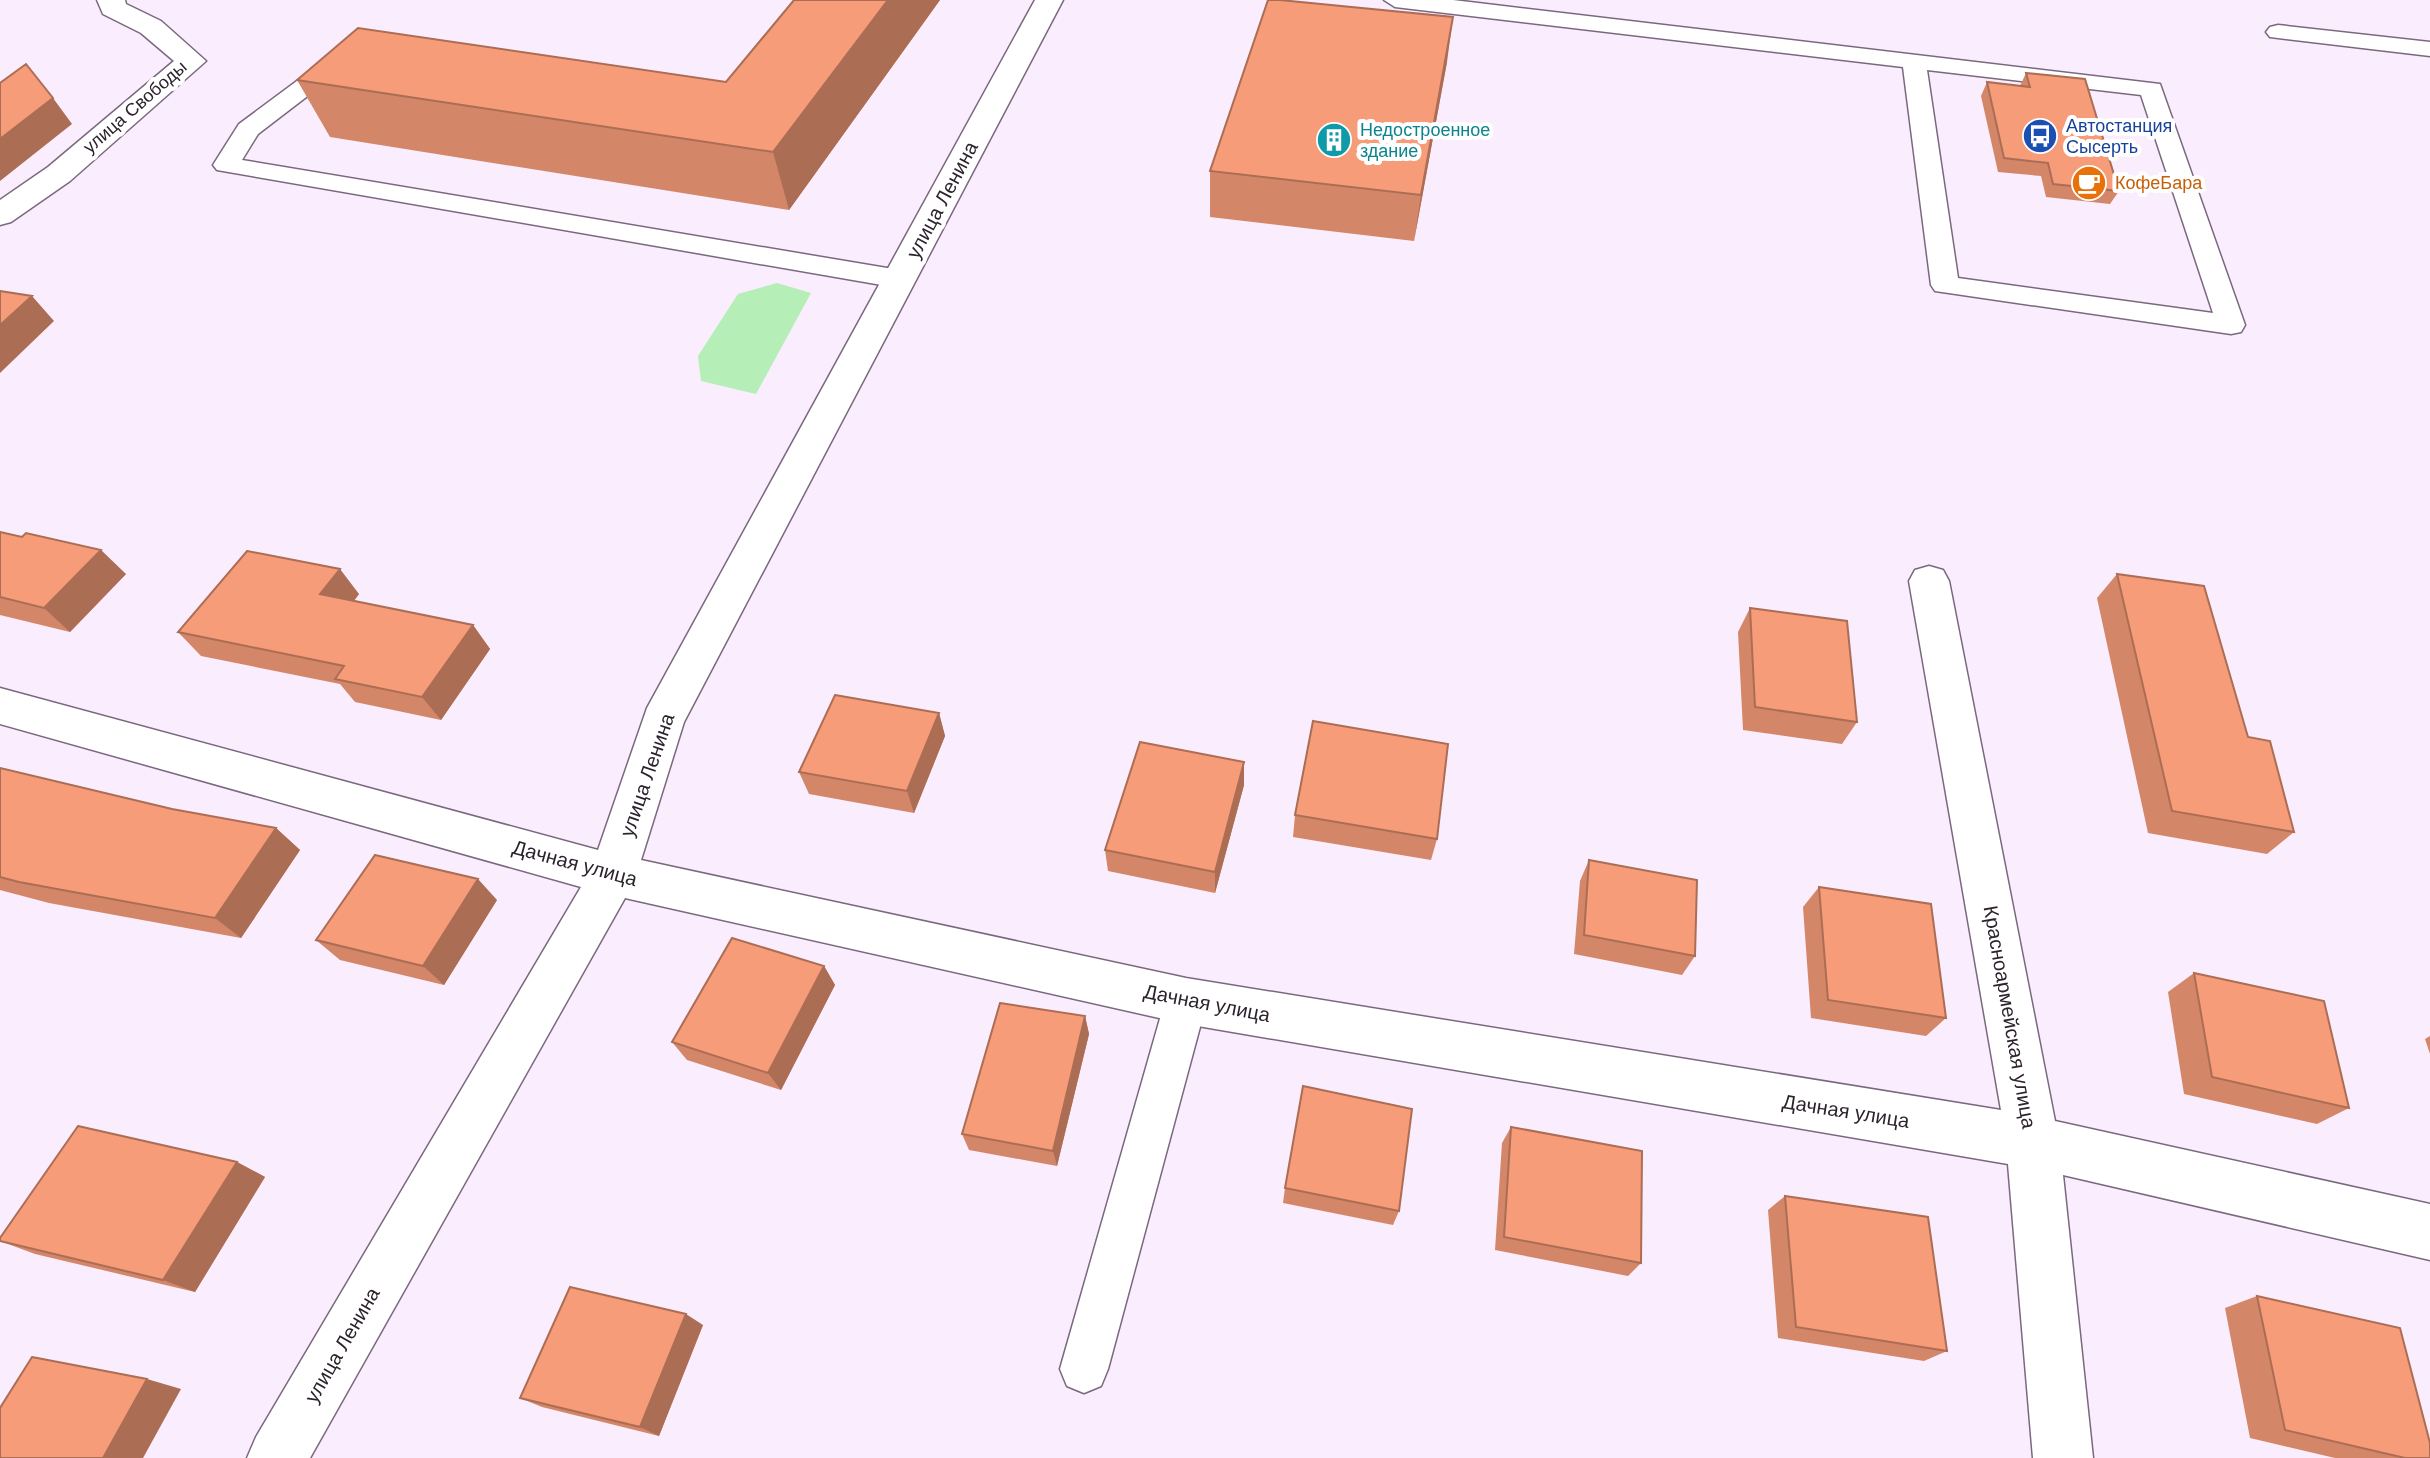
<svg xmlns="http://www.w3.org/2000/svg" width="2430" height="1458" font-family="Arial,sans-serif">
  <style>
    .green { fill: #b5eeb6 }
    .lines { fill: none; stroke-linecap: round; stroke-linejoin: round }
    .service-casing { stroke: #7b687f; stroke-width: 3 }
    .minor-casing { stroke: #7b687f; stroke-width: 3 }
    .service { fill: #fff; fill-rule: evenodd }
    .minor { fill: #fff; fill-rule: evenodd }
    .wall { fill: #d48668 }
    .shaded-wall { fill: #ac6d55 }
    .building { fill: #f69c79; stroke: #ac6d55; stroke-width: 2 }
    .labels { text-anchor: middle; dominant-baseline: central; stroke-width: 8; stroke-linejoin: round; paint-order: stroke }
    .far-street-label { font-size: 18px; fill: #2c232d; stroke: #fff }
    .far-transit-label { font-size: 18px; fill: #164399; stroke: #fff; text-anchor: start }
    .far-culture-label { font-size: 18px; fill: #0d838f; stroke: #fff; text-anchor: start }
    .far-food-label { font-size: 18px; fill: #c56008; stroke: #fff; text-anchor: start }
    .street-label { font-size: 20px; fill: #2c232d; stroke: #fff }
  </style>
  <rect width="100%" height="100%" fill="#faedfd"/>
  <path class="green" d="M777 283 811 293 756 394 701 381 698 356 738 294Z"/>
  <g class="lines">
    <g class="service-casing">
      <path id="service" d="M1384 0H1453L2160 84 2245 325 2241 332 2231 334 1935 291 1931 285 1903 67 1395 7ZM1927 70 2141 95 2213 313 1958 278Z
        M2278 25 2430 42V56L2270 37 2266 32 2270 27Z
        M340 53 348 55 352 60 348 65 258 134 242 160 899 270 909 273 913 279 909 285 899 288 217 170 213 165 239 124 332 55Z
        M1186 982 1201 987 1207 1001 1108 1369 1101 1386 1084 1393 1067 1386 1060 1369 1165 1001 1171 987Z"/>
    </g>
    <g class="minor-casing">
      <path id="minor" d="M97 0H125L126 4 161 21 206 61 70 181 11 222 0 225V200L48 167 174 61 141 33 103 14Z
        M1035 0H1063L684 722 641 860 1186 978 2001 1110 1909 581 1915 570 1929 566 1943 570 1949 581 2055 1121 2430 1204V1260L2063 1175 2093 1458H2033L2008 1164 1186 1024 625 898 310 1458H247L256 1437 581 887 0 724V688L598 850 647 708Z"/>
    </g>
    <use href="#service" class="service"/>
    <use href="#minor" class="minor"/>
  </g>
  <path class="wall" d="M794 0H940L789 210 330 137 297 80 726 82Z
    M1447 62 1414 241 1210 217V171Z
    M2026 73 2119 191 2110 204 2046 197 2041 176 1998 172 1981 96 1987 82 2020 86Z
    M0 532 126 574 70 632 0 615Z
    M2117 574 2248 737 2294 832 2267 854 2148 833 2097 598Z
    M359 594 354 601 473 625 490 649 441 720 355 702 340 684 201 656 178 632Z
    M1750 608 1857 722 1842 744 1743 730 1738 632Z
    M939 713 945 736 914 813 809 794 799 772Z
    M0 768 172 809 276 828 300 850 241 938 49 903 0 890Z
    M1244 785 1215 893 1108 871 1105 850Z
    M1295 815 1437 839 1431 860 1293 837Z
    M1589 860 1695 956 1682 975 1574 954 1580 881Z
    M1819 887 1946 1018 1926 1036 1811 1018 1803 907Z
    M497 900 444 985 340 960 316 940Z
    M824 966 835 985 781 1090 687 1060 672 1042Z
    M2194 973 2349 1108 2317 1124 2184 1094 2168 992Z
    M1085 1016 1089 1034 1057 1166 969 1150 962 1134Z
    M2430 1036V1054L2425 1039Z
    M1511 1127 1641 1263 1628 1276 1495 1250 1502 1143Z
    M237 1162 265 1177 195 1292 35 1254 0 1241Z
    M1285 1188 1399 1211 1393 1225 1283 1203Z
    M1785 1196 1947 1351 1924 1361 1778 1338 1768 1210Z
    M2257 1296 2430 1458H2335L2250 1438 2225 1308Z
    M703 1325 659 1436 542 1407 520 1398Z"/>
  <path class="shaded-wall" d="M888 0H940L789 210 773 152Z
    M1453 17 1447 62 1414 241 1421 195Z
    M53 98 72 124 0 181V139Z
    M32 296 54 321 0 373V325Z
    M101 550 126 574 70 632 44 608Z
    M340 569 359 594 340 618 320 594Z
    M473 625 490 649 441 720 422 697Z
    M939 713 945 736 914 813 907 791Z
    M1244 762V785L1215 893V872Z
    M276 828 300 850 241 938 215 918Z
    M478 879 497 900 444 985 423 966Z
    M824 966 835 985 781 1090 768 1073Z
    M1085 1016 1089 1034 1057 1166 1053 1151Z
    M237 1162 265 1177 195 1292 163 1280Z
    M686 1314 703 1325 659 1436 640 1427Z
    M147 1379 181 1389 143 1458H103Z"/>
  <path class="building" d="M794 0H888L773 152 297 80 358 28 726 82Z
    M1268 0H1280L1453 17 1421 195 1210 171Z
    M26 64 53 98 0 139V83Z
    M2026 73 2085 79 2119 191 2053 184 2048 163 2004 158 1987 82 2030 87Z
    M0 291 32 296 0 325Z
    M0 532 22 537 26 533 101 550 44 608 0 597Z
    M247 551 340 569 320 594 473 625 422 697 335 679 344 666 178 632Z
    M2117 574 2204 586 2248 737 2270 741 2294 832 2172 811Z
    M1750 608 1847 621 1857 722 1755 707Z
    M835 695 939 713 907 791 799 772Z
    M1313 721 1448 744 1437 839 1295 815Z
    M1140 742 1244 762 1215 872 1105 850Z
    M0 768 172 809 276 828 215 918 19 882 0 877Z
    M375 855 478 879 423 966 316 940Z
    M1589 860 1697 880 1695 956 1584 935Z
    M1819 887 1931 904 1946 1018 1828 1000Z
    M732 938 824 966 768 1073 672 1042Z
    M2194 973 2324 1001 2349 1108 2212 1077Z
    M1000 1003 1085 1016 1053 1151 962 1134Z
    M1303 1086 1412 1109 1399 1211 1285 1188Z
    M78 1126 237 1162 163 1280 0 1241V1238Z
    M1511 1127 1642 1151 1641 1263 1504 1237Z
    M1785 1196 1928 1217 1947 1351 1796 1327Z
    M570 1287 686 1314 640 1427 520 1398Z
    M2257 1296 2400 1328 2430 1443V1458H2405L2285 1430Z
    M32 1357 147 1379 103 1458H0V1408Z"/>
  <defs>
    <g id="bus-disc" transform="scale(1.8)"><circle r="9.5" fill="#1a4fb4" stroke="#fff"/><path d="M-5-6H5V4H4V6H2V4H-2V6H-4V4H-5ZM-3.5-4V0h7V-4ZM-3.5 1.2v1.5H-2V1.2ZM2 1.2v1.5H3.5V1.2Z" fill="#fff"/></g>
    <g id="building-disc" transform="scale(1.8)"><circle r="9.5" fill="#0f9aa8" stroke="#fff"/><path d="M-4-6H4V6H1V3H-1V6H-4ZM-2.5-4.3h1.7v1.8h-1.7ZM.8-4.3h1.7v1.8H.8ZM-2.5-1h1.7V.8h-1.7ZM.8-1h1.7V.8H.8Z" fill="#fff"/></g>
    <g id="cafe-disc" transform="scale(1.8)"><circle r="9.5" fill="#e8710a" stroke="#fff"/><path d="M-5.5-4.5H6V0H3Q3 3.5 0 3.5H-2.5Q-5.5 3.5-5.5 0ZM3-3.2v2h1.7v-2ZM-6 4.5H4V6H-6Z" fill="#fff"/></g>
  </defs>
  <g fill-rule="evenodd">
    <use href="#bus-disc" x="2040" y="136"/>
    <use href="#building-disc" x="1334" y="140"/>
    <use href="#cafe-disc" x="2089" y="183"/>
  </g>
  <g class="labels">
    <g class="far-street-label">
      <text transform="translate(135 107) rotate(-41)">улица Свободы</text>
    </g>
    <g class="far-transit-label">
      <text x="2066" y="126">Автостанция<tspan x="2066" dy="21">Сысерть</tspan></text>
    </g>
    <g class="far-culture-label">
      <text x="1360" y="130">Недостроенное<tspan x="1360" dy="21">здание</tspan></text>
    </g>
    <g class="far-food-label">
      <text x="2115" y="183">КофеБара</text>
    </g>
    <g class="street-label">
      <text transform="translate(942 200) rotate(-62)">улица Ленина</text>
      <text transform="translate(647 775) rotate(-71)">улица Ленина</text>
      <text transform="translate(575 863) rotate(15)">Дачная улица</text>
      <text transform="translate(1207 1003) rotate(11)">Дачная улица</text>
      <text transform="translate(2010 1017) rotate(80)">Красноармейская улица</text>
      <text transform="translate(1846 1111) rotate(9)">Дачная улица</text>
      <text transform="translate(342 1345) rotate(-60)">улица Ленина</text>
    </g>
  </g>
</svg>
